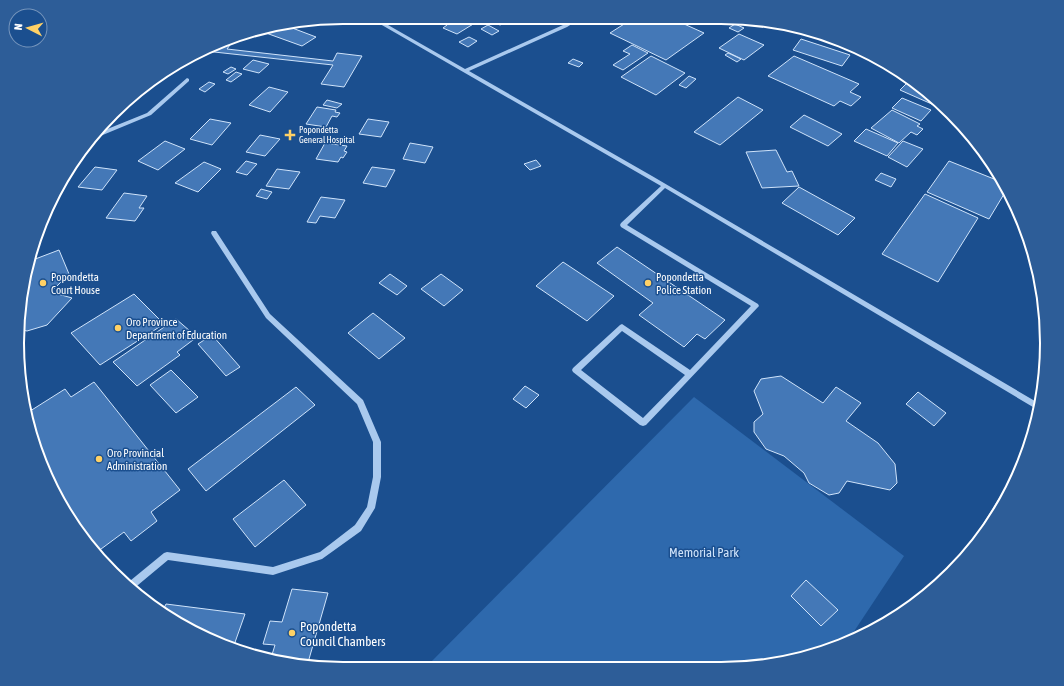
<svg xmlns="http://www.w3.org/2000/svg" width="1064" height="686" font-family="'Asap Condensed',sans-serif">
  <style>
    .green { fill: #2e69ad }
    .building { fill: #4478b7; stroke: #cfe3fa }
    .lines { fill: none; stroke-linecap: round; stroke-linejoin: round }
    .minor { fill: #a9c9ee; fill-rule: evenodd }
    .poi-dot { fill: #ffd166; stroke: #1b4f8f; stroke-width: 1.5 }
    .labels { text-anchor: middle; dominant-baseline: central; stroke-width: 3; stroke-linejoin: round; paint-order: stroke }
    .far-poi-label { font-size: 9px; fill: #fff; stroke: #1b4f8f; text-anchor: start }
    .poi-label { font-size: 11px; fill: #fff; stroke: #1b4f8f; text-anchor: start }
    .near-park-label { font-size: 13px; fill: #cfe3fa; stroke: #1b4f8f }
    .near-poi-label { font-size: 13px; fill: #fff; stroke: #1b4f8f; text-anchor: start }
    .rim { fill: none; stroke: #fff; stroke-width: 2 }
  </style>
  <rect width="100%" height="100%" fill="#1b4f8f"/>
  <path class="green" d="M694 397 904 556 847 642 805 658 742 668 426 667Z"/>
  <path class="building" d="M443 18H483L457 34 443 28 447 25 438 21Z
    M494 18H496L505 23 500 25 490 20Z
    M632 19H673L704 33 666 60 610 33Z
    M735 24 744 28 738 32 729 28Z
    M488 25 499 31 492 35 481 29Z
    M287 26 316 37 302 46 266 33 272 29Z
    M238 34 227 49 333 61 337 53 362 56 344 87 321 84 333 65 205 51Z
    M739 34 764 45 744 60 719 48Z
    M469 37 477 41 468 47 459 42Z
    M801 39 850 55 842 66 793 50Z
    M632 45 648 53 623 70 613 65 630 54 623 51Z
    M728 53 741 59 737 62 725 55Z
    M651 56 685 73 656 95 621 77Z
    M794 56 859 84 850 92 861 97 851 106 840 101 834 106 768 76Z
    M573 59 583 63 579 67 568 63Z
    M253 60 269 64 259 73 243 69Z
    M231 67 236 69 228 74 223 72Z
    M236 72 242 74 231 82 226 80Z
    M689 76 696 79 686 88 679 85Z
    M209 82 215 84 205 92 199 89Z
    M908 82 920 87 938 100 934 105 900 90Z
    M269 87 288 92 270 112 249 105Z
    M738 97 763 110 720 145 694 132Z
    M902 98 931 110 921 121 892 108Z
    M327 100 342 104 337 108 323 105Z
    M317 107 336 110 335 112 340 113 337 117 332 116 326 127 306 124Z
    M892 110 920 124 917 126 923 129 917 135 911 132 899 143 871 128Z
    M804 115 842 134 828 146 790 127Z
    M210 119 231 123 212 145 190 139Z
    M368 119 389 122 381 137 359 134Z
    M866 129 898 143 887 156 854 141Z
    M260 135 280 139 265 156 246 152Z
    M165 141 185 149 158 170 138 161Z
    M903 141 923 149 907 167 888 157Z
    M325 143 347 146 344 151 347 152 343 158 341 157 338 162 316 159Z
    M410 143 433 147 425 163 403 159Z
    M776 150 787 172 792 171 799 186 762 188 746 152Z
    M536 160 541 166 530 170 524 164Z
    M246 161 257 164 247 175 236 172Z
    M949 161 1004 183 1007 189 989 219 927 192Z
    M204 162 221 169 198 192 175 183Z
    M95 167 117 170 102 190 78 187Z
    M372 167 395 170 386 187 363 183Z
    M277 169 300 172 289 189 266 186Z
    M881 173 896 179 891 187 875 180Z
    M799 187 855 218 838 235 782 203Z
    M261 189 272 192 267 199 256 196Z
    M124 193 147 196 139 208H144L135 221 106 218Z
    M925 194 978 218 938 282 882 254Z
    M321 197 345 200 335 218 320 216 316 223 307 222Z
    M617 247 725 320 705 339 697 334 684 347 639 315 653 303 597 263Z
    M59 250 69 274 51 292 72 298 47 325 27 331 18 329V322L30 261Z
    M563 262 614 296 587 321 536 286Z
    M390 274 407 286 397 295 379 283Z
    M441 274 463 290 444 306 421 289Z
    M134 294 164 324 100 365 71 333Z
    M373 313 405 338 379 359 348 333Z
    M176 319 197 337 177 352 180 355 137 386 113 362Z
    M212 335 240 367 226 376 198 344Z
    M171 370 198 397 176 413 150 385Z
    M781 376 823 403 836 387 861 403 846 421 878 443 895 464 897 483 890 490 847 481 839 493 829 495 809 483 804 473 784 456 766 449 754 432V422L763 414 754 391 761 379Z
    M94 382 180 490 151 512 157 521 131 541 124 532 97 552 63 505 29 429 35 425 27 413 65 389 71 397Z
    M525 386 539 395 526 408 513 399Z
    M296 387 315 405 206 491 188 469Z
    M918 392 946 413 934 426 906 404Z
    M284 480 306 505 255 547 233 519Z
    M806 580 838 610 821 626 791 596Z
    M292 589 328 593 307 666H301L271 658 275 645 263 644 270 621 282 622Z
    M166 604 245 614 233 648 218 644 163 610Z"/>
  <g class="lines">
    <path class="minor" d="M368 17H374L465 69 563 25 574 19H578V20L567 27 469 71 652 176 1040 404 1038 410 665 188 627 225 758 304 759 306 646 425 643 426 640 425 573 372 572 370 573 368 620 325 622 324 690 370 751 306 621 227 620 225 621 223 661 186ZM622 331 685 375 643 418 581 370Z
      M187 78 189 79V81L151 115 93 139H90L95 134 147 113Z
      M212 231H216L270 314 363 400 381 442V477L375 508 361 531 322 559 273 575 168 560 132 590 125 585 164 553 167 552 273 567 320 552 355 525 367 507 373 477V442L357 404 266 318 212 235 211 233Z
      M1015 476 1017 477 1003 506 968 554 967 551 968 548 1012 477Z"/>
  </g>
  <g class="poi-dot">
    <path d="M288 129h4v4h4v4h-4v4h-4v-4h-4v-4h4z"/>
    <circle cx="43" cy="283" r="4"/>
    <circle cx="648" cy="283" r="4"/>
    <circle cx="118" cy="328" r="4"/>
    <circle cx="99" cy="459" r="4"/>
    <circle cx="292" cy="633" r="4"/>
  </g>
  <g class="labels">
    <g class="far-poi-label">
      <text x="299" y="130">Popondetta<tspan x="299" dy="10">General Hospital</tspan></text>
    </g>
    <g class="poi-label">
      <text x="51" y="277">Popondetta<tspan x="51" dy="13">Court House</tspan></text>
      <text x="656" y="277">Popondetta<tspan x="656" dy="13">Police Station</tspan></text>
      <text x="126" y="322">Oro Province<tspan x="126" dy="13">Department of Education</tspan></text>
      <text x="107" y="453">Oro Provincial<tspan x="107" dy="13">Administration</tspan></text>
    </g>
    <g class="near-park-label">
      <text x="704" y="552">Memorial Park</text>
    </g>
    <g class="near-poi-label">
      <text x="300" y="626">Popondetta<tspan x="300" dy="15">Council Chambers</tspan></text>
    </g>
  </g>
  <path d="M0 0H1064V686H0ZM343 24H721A319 319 0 0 1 1040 343V343A319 319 0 0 1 721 662H343A319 319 0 0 1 24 343V343A319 319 0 0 1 343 24Z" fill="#2d5d98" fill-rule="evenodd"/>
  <path class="rim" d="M343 24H721A319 319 0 0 1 1040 343V343A319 319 0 0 1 721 662H343A319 319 0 0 1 24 343V343A319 319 0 0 1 343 24Z"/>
  <g transform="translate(28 28) rotate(276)"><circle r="19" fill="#1b4f8f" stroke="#7695bc"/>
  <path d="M0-3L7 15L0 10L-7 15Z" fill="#ffd166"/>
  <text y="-6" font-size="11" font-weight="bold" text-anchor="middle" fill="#ffffff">N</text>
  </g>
</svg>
